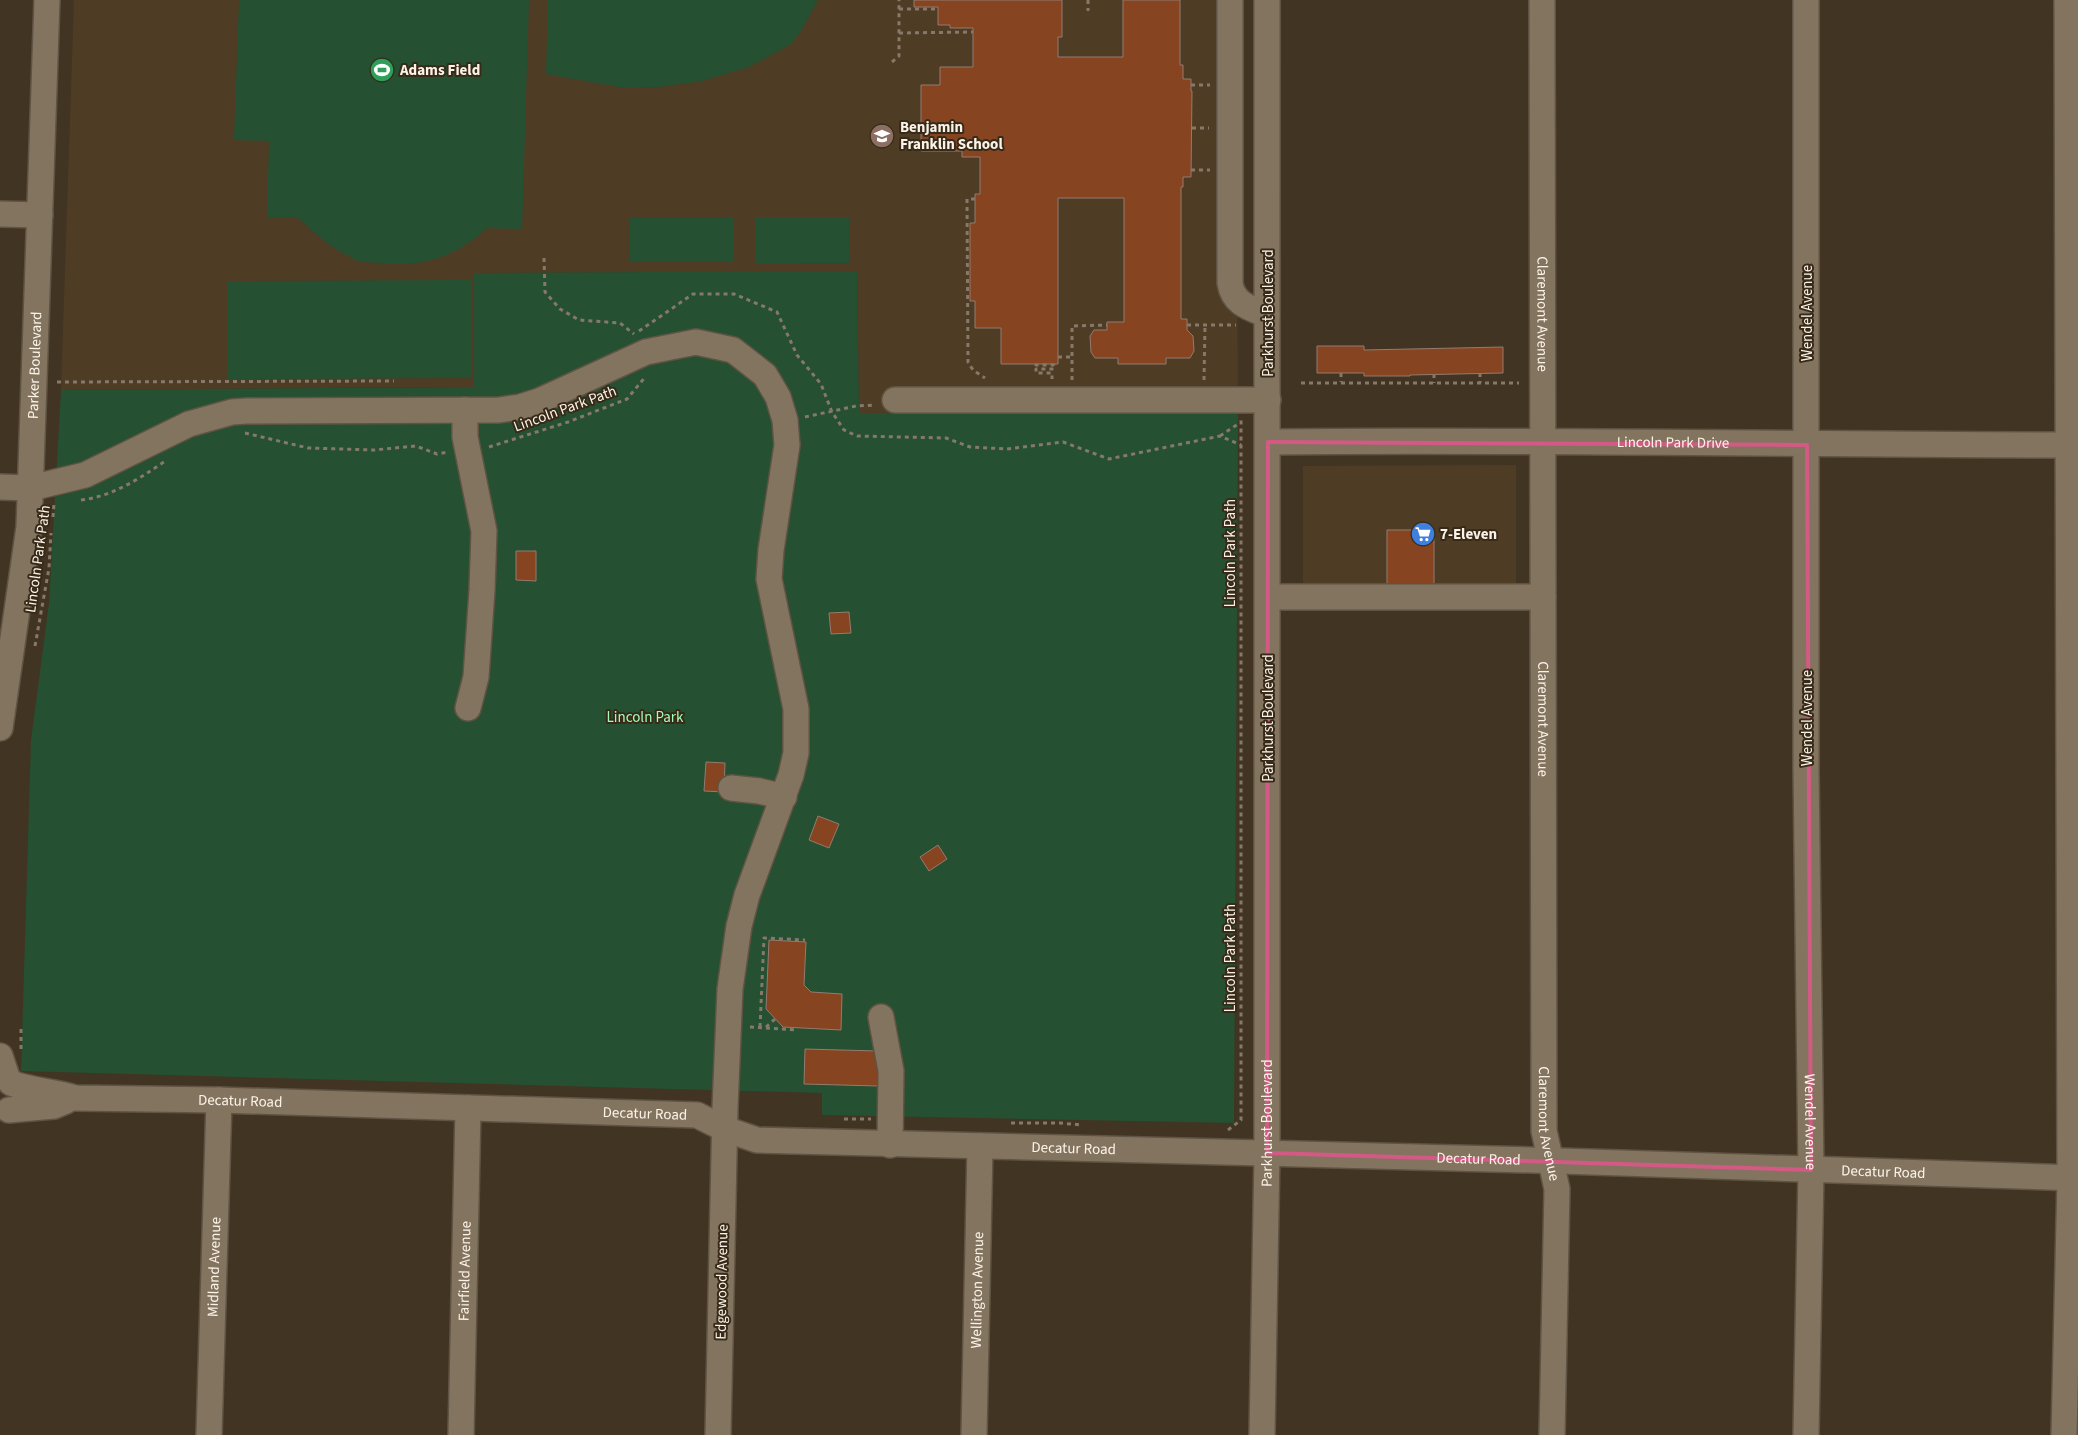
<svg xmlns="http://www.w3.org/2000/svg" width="2078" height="1435" font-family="'Source Sans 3',sans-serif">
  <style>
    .built { fill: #4e3c24 }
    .green { fill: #255032 }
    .building { fill: #874421; stroke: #947b70 }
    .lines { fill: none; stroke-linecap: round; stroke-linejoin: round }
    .minor-casing { stroke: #5f5343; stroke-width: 28 }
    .path { stroke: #86796a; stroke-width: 3; stroke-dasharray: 4 4; stroke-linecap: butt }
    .minor { stroke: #83745f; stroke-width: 25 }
    .marked { fill: none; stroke: #d35a85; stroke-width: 4; stroke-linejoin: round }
    .labels { text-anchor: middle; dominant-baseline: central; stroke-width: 4; stroke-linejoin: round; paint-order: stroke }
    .poi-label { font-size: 15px; font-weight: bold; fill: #fcf3e8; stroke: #372a18; text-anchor: start }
    .street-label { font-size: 15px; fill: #fcf3e8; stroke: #372a18 }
    .park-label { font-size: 15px; fill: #9efeb8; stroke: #372a18 }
  </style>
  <rect width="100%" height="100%" fill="#423422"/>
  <path class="built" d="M74 0H1236L1238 412 859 413 857 272 474 273V387L61 390Z
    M1516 465V604H1303V466Z"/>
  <path class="green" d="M239 0H529L522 229 487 228C456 257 421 268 378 263 371 262 362 262 356 260 332 249 316 235 297 217H267L269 141 234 140Z
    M548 0H818L799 34 791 44 749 67 702 81 659 87 624 88 546 74Z
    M755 217H849L850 263 755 264Z
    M630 218H734V262H630Z
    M857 271 859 413 1238 412 1234 1123 822 1115V1093L21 1071 31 740 49 603 61 390 474 387V273Z
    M472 280V378L227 379V281Z"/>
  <path class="building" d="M914 0H1062V37H1058V57H1123V0H1180V65H1183V79H1191V91H1192L1191 177H1183V187H1181V319H1187V330L1193 336 1194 351 1190 358H1166V364H1118V358H1095L1091 352 1090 336 1094 330H1107V322H1124V198H1058V364H1001V328H975V301H970V223H975V194H980V157H962V151H921V85H940V67H973V28H950V25H938V7H914Z
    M1317 346H1364V350L1503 347V373L1410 375V376H1364V373H1317Z
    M1387 530H1434V592H1387Z
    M516 551H536V581L516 580Z
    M849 612 851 633 831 634 829 613Z
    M706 762 725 763 724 792 704 791Z
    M818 816 839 824 829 848 809 840Z
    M938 845 947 859 929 871 920 857Z
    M769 940 806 942 804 985 811 992 842 994 841 1030 783 1027 766 1009Z
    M805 1049 878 1051V1086L804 1084Z"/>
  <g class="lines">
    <g class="minor-casing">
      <g id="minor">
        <path d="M1230 0V283C1233 304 1250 308 1267 315"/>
        <path id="s1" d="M1542 0 1544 1131 1557 1189 1552 1435"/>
        <path id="s2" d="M1806 0V768L1811 1170 1806 1435"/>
        <path d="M0 214 40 215"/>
        <path d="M895 400H1268"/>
        <path d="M465 410V437L484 531 482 590 476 677 468 708"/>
        <path id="s3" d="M1268 442C1538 439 1808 445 2078 445"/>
        <path d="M0 487 31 488 85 475 189 424 232 412 247 411 499 410 520 407 539 401 646 352 696 342 733 350 765 375 778 397 785 420 787 445 771 550 769 579 796 709V753L791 775 747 895 739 926 730 989 725 1108 718 1435"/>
        <path d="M1268 597H1543"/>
        <path id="s4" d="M0 728 29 527 47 0"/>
        <path d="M731 788 759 791 784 797"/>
        <path d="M881 1017 891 1071 890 1145"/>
        <path d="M0 1056 7 1077"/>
        <path id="s5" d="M11 1083C32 1091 53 1091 75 1098L219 1100 697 1115 725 1129 757 1140 1531 1160 2078 1178"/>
        <path d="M9 1110 54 1106 66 1101"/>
        <path id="s6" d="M209 1435 219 1100"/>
        <path id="s7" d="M461 1435 468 1108"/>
        <path id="s8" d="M974 1435 980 1146"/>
        <path id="s9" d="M1262 1435 1267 1153V0"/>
        <path d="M2064 1435 2070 1178 2067 0"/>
      </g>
    </g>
    <path class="path" d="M1088 0V11
      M899 9H938
      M899 33 973 32
      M892 62 899 56V0
      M1191 85H1210
      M1192 128H1209
      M1191 170H1210
      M975 199H967L968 362 973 370 985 378
      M544 258 545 292 560 309 579 320 620 323 634 334
      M1187 325H1236
      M639 331 693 294H734L777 312 797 355 821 384 832 412 844 430 857 436 946 438 970 447 1007 449 1063 442 1109 459 1220 436 1241 445
      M1058 357H1072
      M1035 364 1036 365H1054V369H1036V373H1052V379
      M1341 373V382
      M1480 373V383
      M1434 374V383
      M1072 380V326L1107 325
      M1204 380 1205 325
      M57 382 394 381
      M1301 383H1519
      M805 417 856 406 875 405
      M245 433 308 448 374 450 416 446 437 454 448 452
      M1220 436 1241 422
      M489 447 568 422 627 399 646 376
      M81 500C114 496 140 478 167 460
      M53 517 54 503
      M35 646 49 568 51 533
      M750 1027 796 1030
      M760 1027 764 938 805 940
      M766 1027 775 1019
      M21 1049V1025
      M844 1119H871
      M1011 1123H1060L1082 1125
      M1228 1130 1241 1120V420"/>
    <use href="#minor" class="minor"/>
  </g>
  <path class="marked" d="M1268 442 1807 445 1811 1170 1267 1153Z"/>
  <defs>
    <g id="stadium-disc" transform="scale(1.25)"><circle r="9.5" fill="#2e9e5b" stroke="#372a18"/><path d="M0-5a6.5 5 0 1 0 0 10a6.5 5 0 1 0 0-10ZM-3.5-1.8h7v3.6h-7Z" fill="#fff"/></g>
    <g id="school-disc" transform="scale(1.25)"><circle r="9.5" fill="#8d6e63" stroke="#372a18"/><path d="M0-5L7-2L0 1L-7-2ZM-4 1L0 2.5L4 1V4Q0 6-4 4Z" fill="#fff"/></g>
    <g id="supermarket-disc" transform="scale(1.25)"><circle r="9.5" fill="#3f7fe0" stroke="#372a18"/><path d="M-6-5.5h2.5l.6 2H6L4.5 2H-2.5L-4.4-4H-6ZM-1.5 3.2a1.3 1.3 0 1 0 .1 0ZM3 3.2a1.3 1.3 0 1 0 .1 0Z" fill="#fff"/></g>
  </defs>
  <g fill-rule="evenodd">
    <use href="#stadium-disc" x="382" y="70"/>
    <use href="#school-disc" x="882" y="136"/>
    <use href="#supermarket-disc" x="1423" y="534"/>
  </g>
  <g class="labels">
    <g class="poi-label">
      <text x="400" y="70">Adams Field</text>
      <text x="900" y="127">Benjamin<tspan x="900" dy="17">Franklin School</tspan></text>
      <text x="1440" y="534">7-Eleven</text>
    </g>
    <g class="street-label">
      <text transform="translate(1268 313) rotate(-90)">Parkhurst Boulevard</text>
      <text stroke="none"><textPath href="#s1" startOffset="314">Claremont Avenue</textPath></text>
      <text transform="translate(1807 313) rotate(-90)">Wendel Avenue</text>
      <text stroke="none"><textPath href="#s4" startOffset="365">Parker Boulevard</textPath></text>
      <text transform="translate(565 409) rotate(-20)">Lincoln Park Path</text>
      <text stroke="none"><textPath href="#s3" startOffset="405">Lincoln Park Drive</textPath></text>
      <text transform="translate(1230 553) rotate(-90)">Lincoln Park Path</text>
      <text transform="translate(38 559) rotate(-82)">Lincoln Park Path</text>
      <text transform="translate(1268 718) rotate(-90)">Parkhurst Boulevard</text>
      <text stroke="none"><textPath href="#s1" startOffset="719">Claremont Avenue</textPath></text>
      <text transform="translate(1807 718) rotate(-90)">Wendel Avenue</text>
      <text transform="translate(1230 958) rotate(-90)">Lincoln Park Path</text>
      <text stroke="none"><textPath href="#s5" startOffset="231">Decatur Road</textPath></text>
      <text stroke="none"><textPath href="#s5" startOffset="636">Decatur Road</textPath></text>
      <text stroke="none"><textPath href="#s9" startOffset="312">Parkhurst Boulevard</textPath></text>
      <text stroke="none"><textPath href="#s1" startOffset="1124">Claremont Avenue</textPath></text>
      <text stroke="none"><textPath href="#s2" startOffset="1122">Wendel Avenue</textPath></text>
      <text stroke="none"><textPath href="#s5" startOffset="1070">Decatur Road</textPath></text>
      <text stroke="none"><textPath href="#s5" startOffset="1475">Decatur Road</textPath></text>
      <text stroke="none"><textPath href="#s5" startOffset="1880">Decatur Road</textPath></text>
      <text stroke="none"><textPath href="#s6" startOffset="168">Midland Avenue</textPath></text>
      <text stroke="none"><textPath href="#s7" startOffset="164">Fairfield Avenue</textPath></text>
      <text transform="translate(722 1282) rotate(-89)">Edgewood Avenue</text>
      <text stroke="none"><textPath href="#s8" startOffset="145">Wellington Avenue</textPath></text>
    </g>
    <g class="park-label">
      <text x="645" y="717">Lincoln Park</text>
    </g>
  </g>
</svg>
